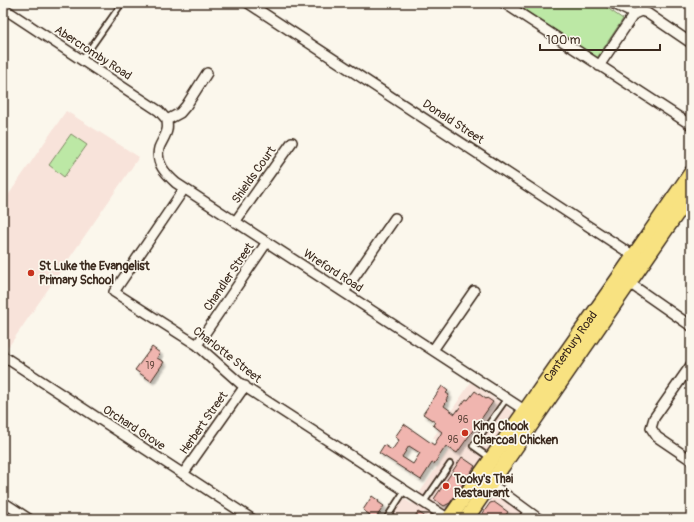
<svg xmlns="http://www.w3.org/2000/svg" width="694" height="522" font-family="Pangolin,sans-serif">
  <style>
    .built { fill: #f8e3da }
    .green { fill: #bce8a5; stroke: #7c8962 }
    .building { fill: #f0b5af; stroke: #3b2a1e; fill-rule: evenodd; filter: url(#shadow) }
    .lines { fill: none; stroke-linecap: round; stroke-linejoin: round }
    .lane-casing { stroke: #3b2a1e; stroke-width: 8 }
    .street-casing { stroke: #3b2a1e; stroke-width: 12 }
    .primary-casing { stroke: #3b2a1e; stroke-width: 17 }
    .lane { stroke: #fbf7ec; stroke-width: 4.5 }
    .street { stroke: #fbf7ec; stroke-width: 9 }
    .primary { stroke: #f8e281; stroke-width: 14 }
    .poi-dot { fill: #c8321e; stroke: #fbf7ec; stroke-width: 1.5 }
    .labels { text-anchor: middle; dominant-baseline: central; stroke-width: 3.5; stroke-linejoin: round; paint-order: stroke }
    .number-label { font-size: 10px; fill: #684d42 }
    .street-label { font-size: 12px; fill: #3b2a1e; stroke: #fbf7ec }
    .poi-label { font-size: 12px; font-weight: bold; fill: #3b2a1e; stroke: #fbf7ec; text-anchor: start }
  </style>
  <defs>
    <filter id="shadow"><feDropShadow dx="3" dy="3" stdDeviation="1" flood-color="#0004"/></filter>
  </defs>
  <rect width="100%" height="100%" fill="#fbf7ec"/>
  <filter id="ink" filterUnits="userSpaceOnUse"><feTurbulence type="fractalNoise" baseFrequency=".025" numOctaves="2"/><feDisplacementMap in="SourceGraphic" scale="8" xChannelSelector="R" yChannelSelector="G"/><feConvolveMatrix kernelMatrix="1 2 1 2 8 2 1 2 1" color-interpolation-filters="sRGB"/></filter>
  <g filter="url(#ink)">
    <path class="built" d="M66 111 139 157 9 346 3 343V203Z
      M471 382 517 415 443 519H381L398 495 412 504 449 449 433 438Z
      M500 486 531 509 524 519H477Z"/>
    <path class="green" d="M521 3H600L623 19 597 58 519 6Z
      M71 134 87 145 64 177 49 165Z"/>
    <path class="building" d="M152 347 160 353 157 358 164 362 151 381 135 370Z
      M442 386 448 391 446 393 449 395 446 400 447 401 444 406 455 414 466 399 468 400 475 391 486 399 487 398 493 402 457 453 446 446 434 464 432 463 421 480 379 453 384 445 392 450 399 440 395 437 404 424 434 445 442 432 433 425 435 422 423 414ZM409 446 420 453 413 464 402 457Z
      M462 457 475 466 450 503 444 506 434 499Z
      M372 496 379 501 378 502 384 506 375 519H367L370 515 363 510Z
      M494 502 508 512 503 519H479L490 503Z
      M418 512 429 519H413Z"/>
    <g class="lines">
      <g class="lane-casing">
        <path id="lane" d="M82 60 122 3
          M490 458 473 446 507 398
          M424 502 450 464
          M386 519 405 490
          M521 519 527 510"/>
      </g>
      <g class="street-casing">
        <path id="street" d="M248 3 637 258
          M504 3 691 125
          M612 3 634 14
          M3 8 159 111 167 120
          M599 66 634 14 641 11 647 13 691 43
          M167 120C167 123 168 127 167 130 166 136 161 142 159 148 155 163 166 174 176 183L529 413
          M167 120 180 113 186 106 207 73
          M184 189 114 292 197 345 242 385 449 519
          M235 222 292 142
          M625 280 691 326
          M344 292 395 218
          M197 345 267 242
          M433 350 474 291
          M3 356 252 519
          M691 365 654 418 651 428 657 437 691 460
          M183 474 245 386
          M487 481 539 519
          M3 502 29 519"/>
      </g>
      <g class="primary-casing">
        <g id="primary">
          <path id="s1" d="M449 519 620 276 691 173"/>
          <path d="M466 519 691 193"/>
        </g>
      </g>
      <use href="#lane" class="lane"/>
      <use href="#street" class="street"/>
      <use href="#primary" class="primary"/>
    </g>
  </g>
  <g class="poi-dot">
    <circle cx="31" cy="273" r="4"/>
    <circle cx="465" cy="433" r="4"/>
    <circle cx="446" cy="486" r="4"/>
  </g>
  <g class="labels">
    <g class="number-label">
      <text x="150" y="366">19</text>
      <text x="463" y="420">96</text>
      <text x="453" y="440">96</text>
    </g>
    <g class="street-label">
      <text transform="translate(93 53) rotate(33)">Abercromby Road</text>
      <text transform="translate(453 122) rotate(33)">Donald Street</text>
      <text transform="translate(254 175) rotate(-55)">Shields Court</text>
      <text transform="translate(333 271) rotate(33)">Wreford Road</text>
      <text transform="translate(229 277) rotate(-56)">Chandler Street</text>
      <text stroke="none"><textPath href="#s1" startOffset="211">Canterbury Road</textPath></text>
      <text transform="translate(227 355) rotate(38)">Charlotte Street</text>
      <text transform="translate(204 423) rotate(-55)">Herbert Street</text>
      <text transform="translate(134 428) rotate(33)">Orchard Grove</text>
    </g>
    <g class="poi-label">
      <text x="39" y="266">St Luke the Evangelist<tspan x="39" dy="14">Primary School</tspan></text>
      <text x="473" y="426">King Chook<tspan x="473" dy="14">Charcoal Chicken</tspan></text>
      <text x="454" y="479">Tooky's Thai<tspan x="454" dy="14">Restaurant</tspan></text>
    </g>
  </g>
  <rect width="694" height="522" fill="none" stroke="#fbf7ec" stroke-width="16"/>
  <rect x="8" y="8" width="678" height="506" fill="none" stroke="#3b2a1e" stroke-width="1.5" filter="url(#ink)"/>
  <path d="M540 44v6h120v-6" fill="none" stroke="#3b2a1e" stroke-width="2"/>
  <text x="546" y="44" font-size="12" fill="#3b2a1e" stroke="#fbf7ec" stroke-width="3" paint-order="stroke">100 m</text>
</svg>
